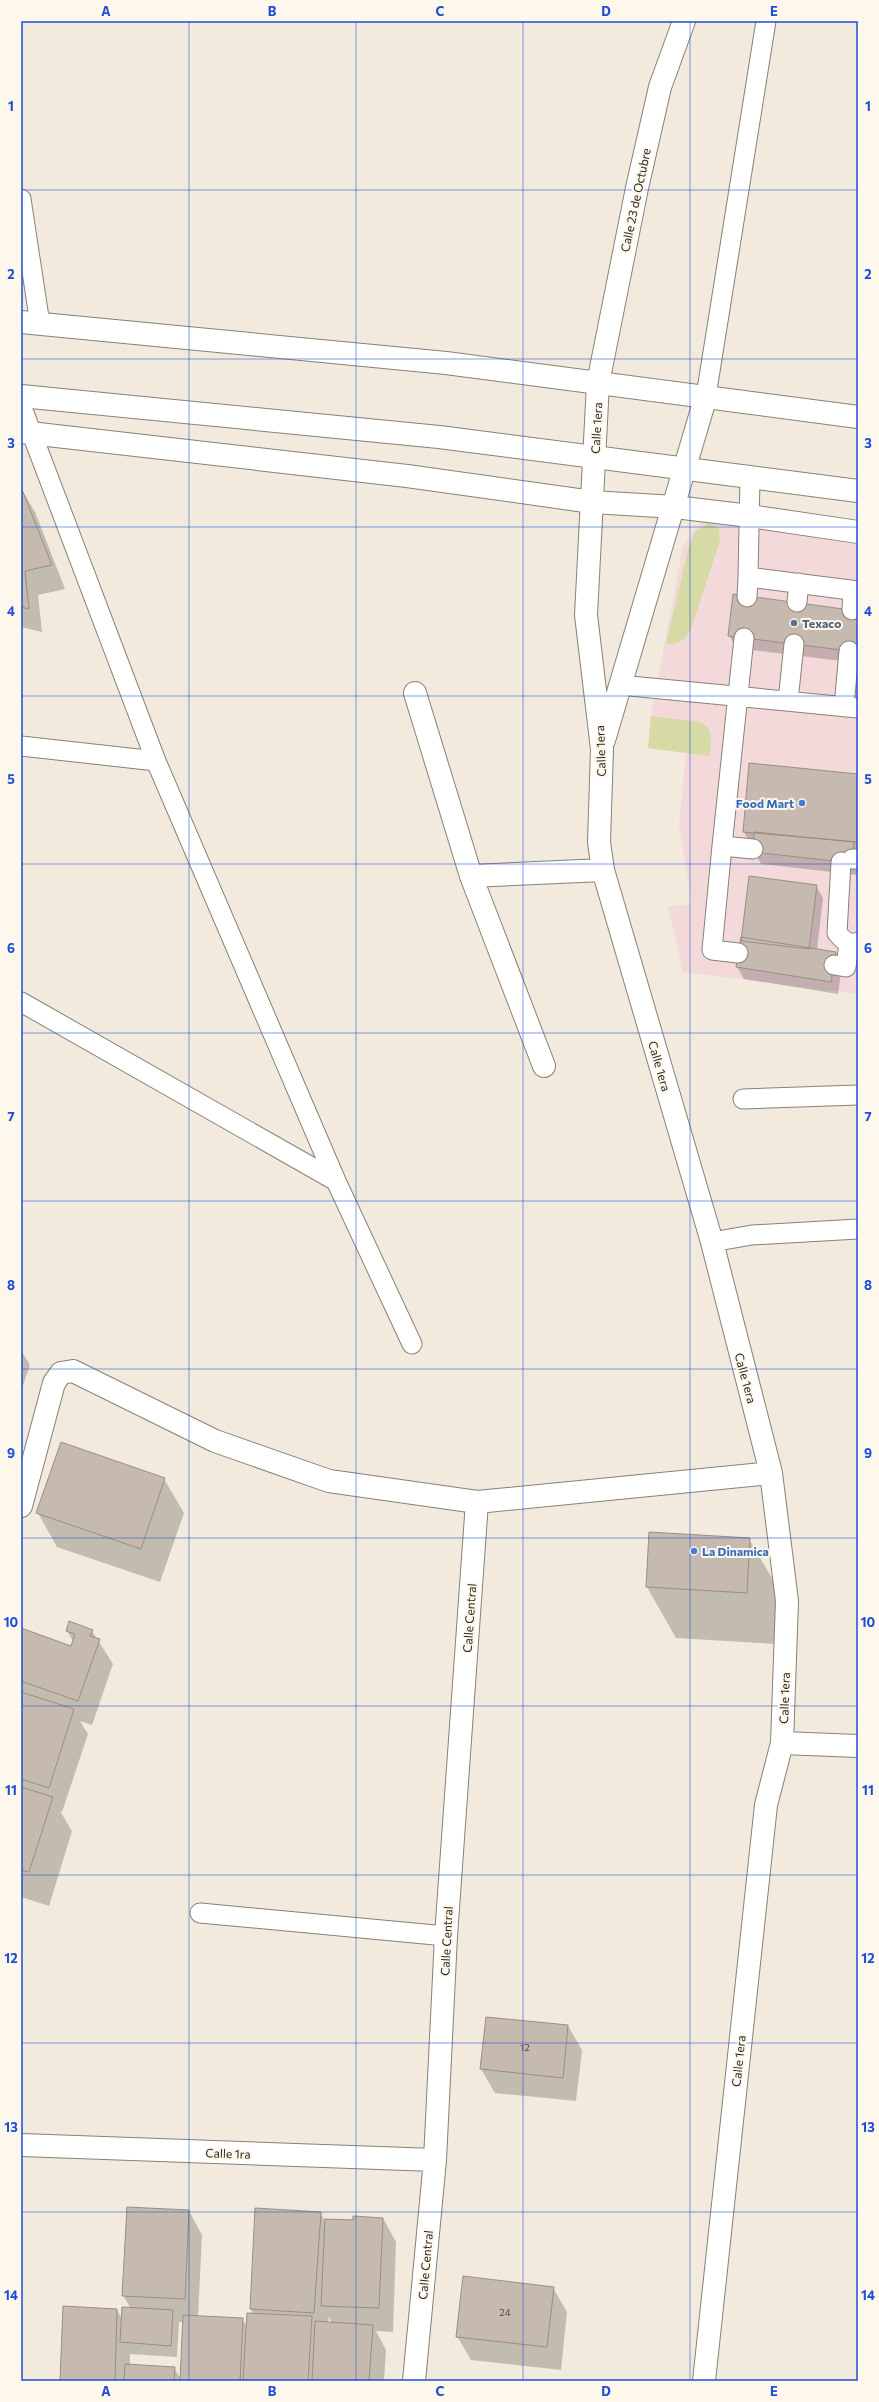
<svg xmlns="http://www.w3.org/2000/svg" width="879" height="2402" font-family="Commissioner,sans-serif">
  <style>
    .commercial { fill: #f4d9da }
    .green { fill: #d6daa4 }
    .shadow { fill: #0003; fill-rule: evenodd }
    .building { fill: #c6bab0; stroke: #998e84 }
    .lines { fill: none; stroke-linecap: round; stroke-linejoin: round }
    .lane-casing { stroke: #888175; stroke-width: 21 }
    .street-casing { stroke: #888175; stroke-width: 24 }
    .secondary-casing { stroke: #888175; stroke-width: 24 }
    .primary-casing { stroke: #888175; stroke-width: 24 }
    .lane { stroke: #fff; stroke-width: 19 }
    .street { stroke: #fff; stroke-width: 22 }
    .secondary { stroke: #fff; stroke-width: 22 }
    .primary { stroke: #fff; stroke-width: 22 }
    .grid { fill: none; stroke: #1d4ed8; stroke-width: 1; stroke-opacity: 0.55 }
    .service-dot { fill: #5c6f8a; stroke: #fef7ec; stroke-width: 1.5 }
    .shop-dot { fill: #3f7fe0; stroke: #fef7ec; stroke-width: 1.5 }
    .labels { text-anchor: middle; dominant-baseline: central; stroke-width: 4; stroke-linejoin: round; paint-order: stroke }
    .number-label { font-size: 10px; fill: #514c46 }
    .street-label { font-size: 12px; fill: #2a2722; stroke: #fef7ec }
    .service-label { font-size: 12px; font-weight: bold; fill: #4e5e75; stroke: #fef7ec; text-anchor: start }
    .shop-label { font-size: 12px; font-weight: bold; fill: #366cbe; stroke: #fef7ec; text-anchor: end }
    .neatline { fill: none; stroke: #1d4ed8; stroke-width: 1.5 }
    .grid-label { font-size: 13px; text-anchor: middle; font-weight: bold; fill: #1d4ed8 }
  </style>
  <rect width="100%" height="100%" fill="#f2eadc"/>
  <path class="commercial" d="M708 519 858 543V994L683 972 668 906 692 904 679 826 686 753 648 748 651 716 683 546 701 521Z"/>
  <path class="green" d="M710 522 719 529 720 540 691 629C687 640 677 645 666 644L689 546 696 531Z
    M651 716 701 722C715 730 711 742 709 756L648 748Z"/>
  <path class="shadow" d="M21 488 35 512 65 589 38 595 42 632 21 627Z
    M858 611V663L736 648 729 635Z
    M858 775V875L761 864 744 832Z
    M750 877 816 886 823 898 817 950 835 953 842 965 838 994 744 979 737 967Z
    M858 910V919L856 915Z
    M21 1350 30 1365 21 1391Z
    M164 1479 184 1513 160 1582 57 1547 38 1513Z
    M749 1539 779 1590 776 1644 676 1638 647 1587Z
    M21 1629 71 1647 73 1641 67 1631H92L113 1664 92 1725 80 1721 88 1734 62 1812 60 1811 72 1831 49 1906 21 1897Z
    M568 2026 582 2050 576 2101 495 2093 481 2069Z
    M256 2209 320 2213 326 2222 383 2218 396 2242 393 2332 376 2331 386 2350 384 2381H61L117 2310 122 2319 131 2309 123 2295 189 2211 202 2235 198 2316 242 2319 247 2327 253 2314 251 2309ZM329 2317 332 2323H328ZM179 2322H184L181 2379 174 2368 130 2366V2354L177 2357Z
    M553 2288 567 2312 561 2370 471 2360 457 2336Z"/>
  <path class="building" d="M21 487 52 565 25 571 29 609 21 607Z
    M733 594 858 611V652L728 636Z
    M749 763 858 774V842L743 832Z
    M754 832 854 842 852 863 753 852Z
    M749 876 817 885 809 949 741 941Z
    M741 937 836 952 831 982 736 967Z
    M61 1442 165 1478 141 1549 36 1513Z
    M649 1532 750 1538 747 1593 646 1587Z
    M69 1621 93 1630 90 1636 100 1639 78 1701 21 1681V1628L71 1646 75 1634 66 1631Z
    M21 1692 74 1709 49 1788 21 1779Z
    M21 1787 53 1797 29 1872 21 1870Z
    M486 2017 568 2025 563 2078 480 2069Z
    M127 2207 189 2210 185 2299 122 2296Z
    M255 2208 321 2212 314 2313 250 2309Z
    M353 2216 383 2218 379 2308 321 2306 325 2219 353 2220Z
    M463 2276 554 2287 547 2347 456 2337Z
    M63 2306 117 2309 115 2381H60Z
    M122 2307 173 2310 171 2346 120 2342Z
    M247 2313 312 2316 308 2381H243Z
    M183 2315 243 2318 240 2381H180Z
    M315 2321 373 2325 369 2381H312Z
    M125 2364 175 2367 174 2381H124Z"/>
  <g class="lines">
    <g class="lane-casing">
      <path id="lane" d="M21 199 40 324
        M706 396 766 21
        M21 405 156 761 336 1181 412 1344
        M750 478 748 577 858 591
        M747 597 748 577
        M797 602 799 583
        M852 610 853 591
        M744 638 722 846 753 849
        M620 685 858 708
        M788 701 794 644
        M844 707 849 651
        M21 746 156 761
        M722 846 712 950 738 953
        M852 859H858
        M841 862 837 933C843 940 849 946 858 942
        M834 965 846 967 849 943
        M21 1002 336 1181
        M743 1099 858 1095
        M712 1242 752 1235 858 1229
        M200 1913 446 1936"/>
    </g>
    <g class="street-casing">
      <path id="street" d="M684 21 660 87 637 188 598 383 586 615 602 749 599 842 603 870 712 1242 771 1473 787 1601 782 1743 766 1805 704 2381
        M415 693 471 876
        M604 740 706 396
        M544 1066 471 876 603 870
        M21 1506 54 1383 61 1373 73 1371 215 1441 329 1481 477 1502 771 1473
        M782 1743 858 1746
        M21 2145 435 2160
        M414 2381 435 2160 446 1936 477 1502"/>
    </g>
    <g class="secondary-casing">
      <path id="secondary" d="M21 432 407 476 592 502 675 507 750 516 858 532"/>
    </g>
    <g class="primary-casing">
      <path id="primary" d="M21 322 446 363 858 417
        M21 396 439 437 858 491"/>
    </g>
    <use href="#lane" class="lane"/>
    <use href="#street" class="street"/>
    <use href="#secondary" class="secondary"/>
    <use href="#primary" class="primary"/>
  </g>
  <path class="grid" d="M189 21V2381M356 21V2381M523 21V2381M690 21V2381M21 190H858M21 359H858M21 527H858M21 696H858M21 864H858M21 1033H858M21 1201H858M21 1369H858M21 1538H858M21 1706H858M21 1875H858M21 2043H858M21 2212H858"/>
  <circle class="service-dot" cx="794" cy="623" r="4"/>
  <g class="shop-dot">
    <circle cx="802" cy="803" r="4"/>
    <circle cx="694" cy="1551" r="4"/>
  </g>
  <g class="labels">
    <g class="number-label">
      <text x="525" y="2047">12</text>
      <text x="505" y="2312">24</text>
    </g>
    <g class="street-label">
      <text transform="translate(635 200) rotate(-78)">Calle 23 de Octubre</text>
      <text transform="translate(596 428) rotate(-87)">Calle 1era</text>
      <text transform="translate(600 751) rotate(-92)">Calle 1era</text>
      <text transform="translate(660 1066) rotate(74)">Calle 1era</text>
      <text transform="translate(746 1378) rotate(75)">Calle 1era</text>
      <text transform="translate(469 1618) rotate(-86)">Calle Central</text>
      <text transform="translate(784 1698) rotate(-88)">Calle 1era</text>
      <text transform="translate(446 1941) rotate(-87)">Calle Central</text>
      <text transform="translate(738 2061) rotate(-84)">Calle 1era</text>
      <text transform="translate(228 2153) rotate(2)">Calle 1ra</text>
      <text transform="translate(425 2265) rotate(-85)">Calle Central</text>
    </g>
    <g class="service-label">
      <text x="802" y="623">Texaco</text>
    </g>
    <g class="shop-label">
      <text x="794" y="803">Food Mart</text>
      <text x="702" y="1551" text-anchor="start">La Dinamica</text>
    </g>
  </g>
  <rect width="879" height="2402" fill="none" stroke="#fef7ec" stroke-width="44"/>
  <rect x="22" y="22" width="835" height="2358" class="neatline"/>
  <g class="grid-label">
    <text x="106" y="16">A</text>
    <text x="272" y="16">B</text>
    <text x="440" y="16">C</text>
    <text x="606" y="16">D</text>
    <text x="774" y="16">E</text>
    <text x="11" y="111">1</text>
    <text x="868" y="111">1</text>
    <text x="11" y="279">2</text>
    <text x="868" y="279">2</text>
    <text x="11" y="448">3</text>
    <text x="868" y="448">3</text>
    <text x="11" y="616">4</text>
    <text x="868" y="616">4</text>
    <text x="11" y="784">5</text>
    <text x="868" y="784">5</text>
    <text x="11" y="953">6</text>
    <text x="868" y="953">6</text>
    <text x="11" y="1121">7</text>
    <text x="868" y="1121">7</text>
    <text x="11" y="1290">8</text>
    <text x="868" y="1290">8</text>
    <text x="11" y="1458">9</text>
    <text x="868" y="1458">9</text>
    <text x="11" y="1627">10</text>
    <text x="868" y="1627">10</text>
    <text x="11" y="1795">11</text>
    <text x="868" y="1795">11</text>
    <text x="11" y="1963">12</text>
    <text x="868" y="1963">12</text>
    <text x="11" y="2132">13</text>
    <text x="868" y="2132">13</text>
    <text x="11" y="2300">14</text>
    <text x="868" y="2300">14</text>
    <text x="106" y="2396">A</text>
    <text x="272" y="2396">B</text>
    <text x="440" y="2396">C</text>
    <text x="606" y="2396">D</text>
    <text x="774" y="2396">E</text>
  </g>
</svg>
